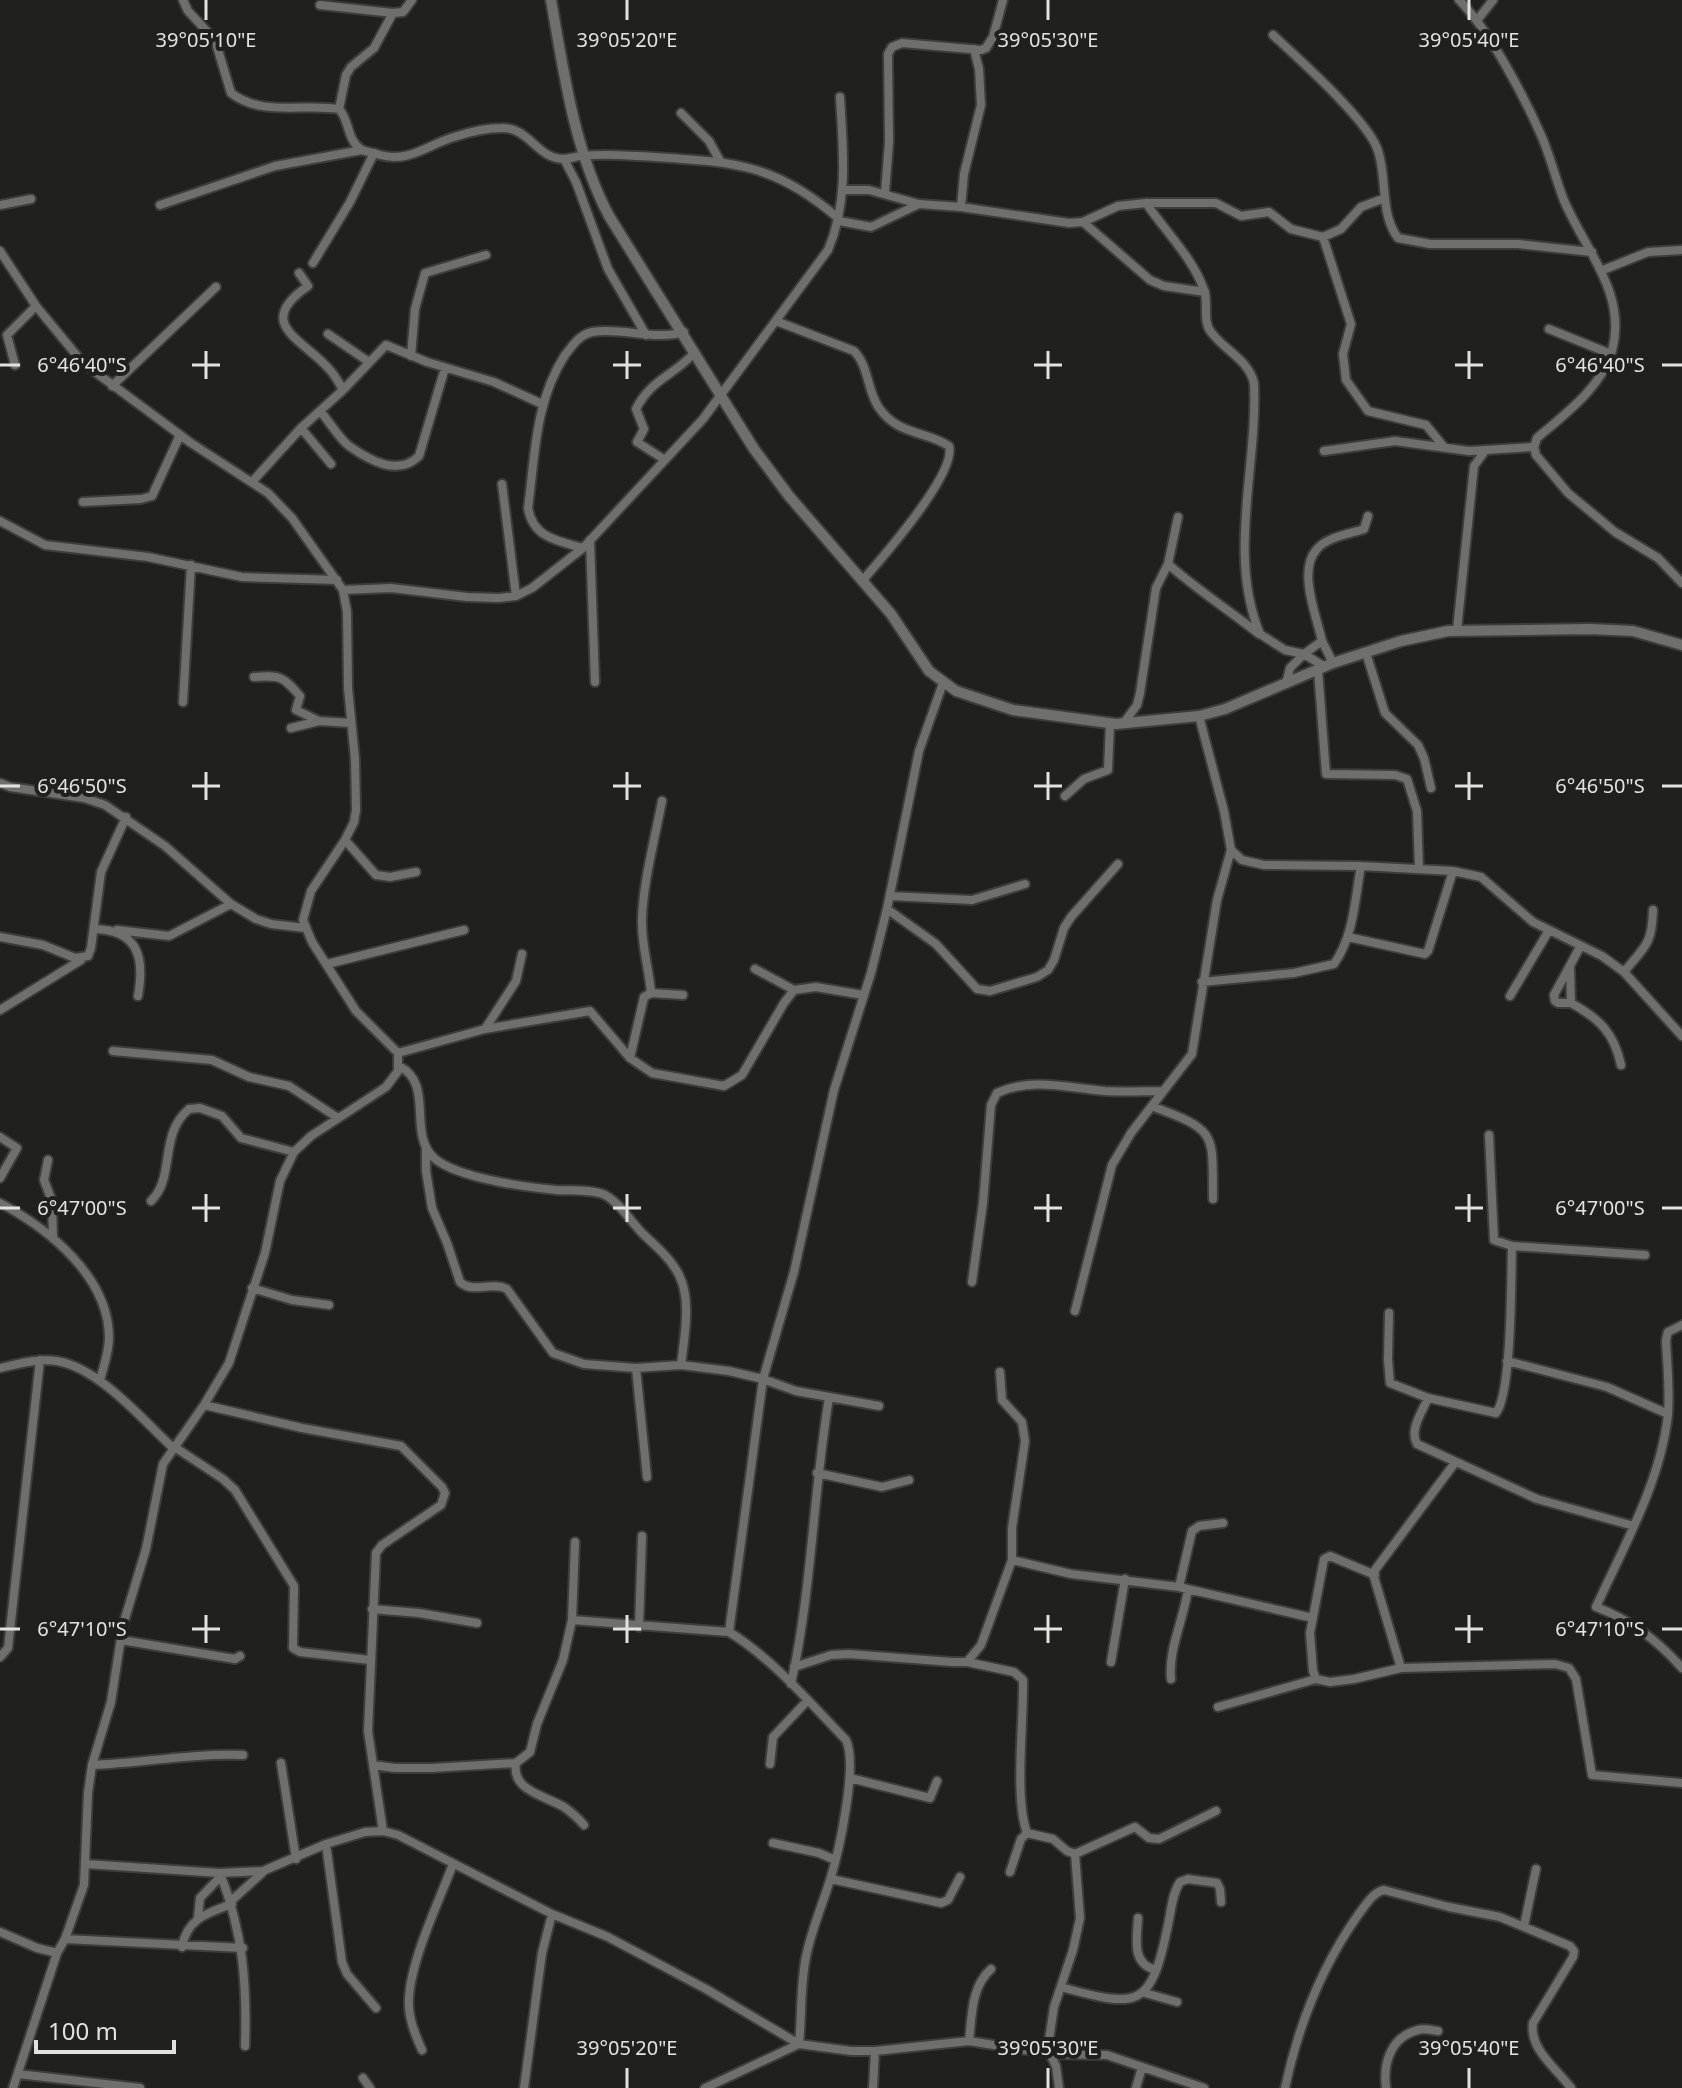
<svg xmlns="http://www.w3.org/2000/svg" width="1682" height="2088" font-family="'Noto Sans',sans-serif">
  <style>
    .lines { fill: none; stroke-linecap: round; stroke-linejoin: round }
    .minor-casing { stroke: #3e3d3b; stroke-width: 12 }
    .tertiary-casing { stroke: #3e3d3b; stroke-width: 14 }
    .minor { stroke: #6f6f6b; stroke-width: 8 }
    .tertiary { stroke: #6f6f6b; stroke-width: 10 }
    .ticks { fill: none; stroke: #e2e2e0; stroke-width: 3 }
    .ticks-label { font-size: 20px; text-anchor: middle; fill: #e2e2e0; stroke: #20201c; stroke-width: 8; stroke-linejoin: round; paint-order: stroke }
  </style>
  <rect width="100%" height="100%" fill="#20201c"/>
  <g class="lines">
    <g class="minor-casing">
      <path id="minor" d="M183 0 188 11 215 40 231 93C262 117 304 103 339 109 350 120 346 140 362 150 367 152 374 153 380 155 409 163 427 145 454 137 469 132 486 128 502 128 529 127 537 159 564 159 570 159 576 156 582 156 606 153 631 156 655 157 735 162 776 164 839 219
        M1459 0C1489 30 1523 94 1541 135 1550 155 1555 177 1563 198 1583 248 1628 292 1612 351 1602 387 1564 415 1537 438L1534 447 1536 455 1568 493 1615 532 1658 558 1682 583
        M320 5 393 13 403 12 412 0
        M1478 19 1493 0
        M1273 35C1299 59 1365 118 1377 148 1388 176 1379 213 1398 238L1430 244H1518L1592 252
        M339 109 346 75 351 67 374 48 393 13
        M681 113 709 141 720 161
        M564 159 576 182 608 269 646 335
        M842 190H869L919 204 961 207 1069 223 1083 222 1118 206 1146 203H1216L1241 216 1269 212 1291 229 1323 237 1341 229 1361 207 1385 198
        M885 193 889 142 888 54 892 47 902 43 981 50 986 48 993 37 1003 0
        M1146 203C1165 231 1193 258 1204 290 1209 303 1202 321 1211 332 1225 351 1248 359 1254 383 1258 466 1227 554 1260 634L1285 650 1304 654 1322 641 1333 663
        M0 205 31 199
        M160 205 275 166 362 150
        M961 207 964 174 981 105 979 69 974 49
        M839 221 871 227 919 204
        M1083 222 1150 280 1164 286 1205 292
        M1323 237 1351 324 1343 354 1346 380 1368 411 1426 425 1444 447
        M0 251 36 306 83 363 191 443 268 493 292 518 343 590 347 612 348 688 355 759 356 810 354 822 345 840 311 891 303 920 312 942 356 1011 398 1053V1071L386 1087 311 1136 294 1152 280 1181 265 1253 229 1363 204 1405 163 1464 146 1549 123 1625 111 1702 92 1765 88 1793 84 1885 65 1939 57 1953 13 2088
        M313 263 350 202 374 153
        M1603 270 1648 252 1682 250
        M299 273 308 286C253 324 303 339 329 369 335 375 339 383 343 390
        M776 321 854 351C869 366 867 391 879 408 899 436 924 430 949 446 957 473 882 558 863 580
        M1549 329 1611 354
        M328 334 369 362
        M411 356 415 309 425 273 486 255
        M15 365 7 335 36 306
        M112 386 216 287
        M320 411C329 421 338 437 349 446 369 460 398 477 419 456L445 368
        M301 428 331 464
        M1324 451 1395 441 1469 451 1534 447
        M665 460 637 442 644 429 636 409C651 379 675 375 695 352
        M252 482 301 428 343 390 386 345 427 362 494 382 542 404
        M502 484 516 596
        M83 502 141 499 152 496 180 435
        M1178 517 1168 564C1196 589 1229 610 1259 634
        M0 521 45 545 148 557 242 577 337 580
        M590 540 595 682
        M583 548C558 541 533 538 528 508 535 456 535 401 565 355 573 345 579 335 592 332 622 327 654 341 684 332
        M343 590 391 588 467 597 499 598 516 596 532 588 583 548 703 419 828 250C849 201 843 149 840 97
        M1457 630 1474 466 1485 451
        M1322 641C1317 617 1297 570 1317 549 1327 537 1349 534 1364 529L1368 516
        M1366 653 1385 713 1418 745 1424 758 1431 788
        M1318 670 1326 774 1395 775 1407 779 1417 811 1419 869
        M254 677C280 675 283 676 300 696L296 710 319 721
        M1286 684 1290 668 1304 654 1325 667
        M183 702 191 565
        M1199 716 1224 811 1231 850 1242 860 1264 865 1361 866 1453 871 1481 877 1533 922 1602 956 1624 972 1682 1036
        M1123 724 1137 705 1140 693 1156 588 1168 564
        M291 728 319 721 351 723
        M0 783 10 787 84 798 105 805 165 846 231 904 256 919 271 924 305 928
        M1065 796 1084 779 1108 770 1110 724
        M345 840 376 875 390 877 416 872
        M890 896 972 900 1025 884
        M887 909 936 944 977 989 990 991 1037 977 1048 970 1054 960 1064 928 1071 917 1118 864
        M94 929C138 930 145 957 138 996
        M117 930 169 936 231 904
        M0 937 43 945 75 958 88 956 91 948 101 872 126 817
        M1348 937 1425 954 1428 951 1453 871
        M1580 947 1554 995 1555 1001 1558 1003H1571C1600 1019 1614 1033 1621 1065
        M327 964 464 930
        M1570 967 1571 1003
        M755 969 794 990
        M1624 972C1645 946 1652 945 1653 910
        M1202 982 1294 973 1334 964C1354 936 1355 898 1361 866
        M651 993C649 968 641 944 642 919 643 883 655 838 662 801
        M1510 996 1548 932
        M0 1010 81 960
        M485 1029 516 981 522 954
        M113 1051 212 1060 249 1077 289 1086 338 1118
        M398 1053 485 1029 590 1011 630 1058 652 1073 724 1086 742 1075 784 1003 794 990 816 987 863 995
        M630 1058 644 997 651 993 683 995
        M399 1066C435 1084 407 1133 434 1158 457 1178 525 1187 556 1190 571 1191 591 1189 605 1195 620 1203 631 1222 643 1234 656 1246 671 1259 679 1275 692 1300 684 1339 681 1365
        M1154 1107C1219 1131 1212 1134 1213 1199
        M1489 1135 1494 1240 1512 1246 1645 1255
        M0 1137 17 1148 0 1178
        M426 1147V1171L432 1208 447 1243 460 1282C473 1294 492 1281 507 1289L553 1353 584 1364 636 1368 681 1365 729 1371 763 1379 796 1391 879 1406
        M48 1160 44 1180 52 1201 53 1238
        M151 1201C176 1177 158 1135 189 1109L200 1108 222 1116 241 1138 294 1152
        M0 1203C49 1229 109 1277 109 1338 109 1352 103 1368 100 1381
        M972 1282 983 1203 991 1105 997 1093C1032 1077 1068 1088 1105 1091 1124 1092 1143 1091 1163 1091
        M252 1288 292 1300 329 1305
        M1075 1311 1112 1165 1131 1133 1192 1054 1217 900 1231 850
        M1389 1313 1388 1359 1390 1383 1428 1398 1496 1413C1512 1393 1511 1278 1512 1246
        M1682 1325 1668 1332 1666 1340C1667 1364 1670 1390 1668 1415 1660 1483 1624 1546 1596 1607 1631 1620 1657 1640 1682 1668
        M1507 1361 1607 1387 1668 1414
        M0 1368C18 1364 38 1358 57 1361 99 1368 142 1419 172 1447
        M636 1368 647 1477
        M1428 1398C1422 1412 1409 1430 1417 1444L1537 1499 1634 1526
        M204 1405 302 1428 401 1446 442 1487 445 1493 441 1505 382 1545 376 1553 368 1731 383 1831
        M173 1446 223 1479 235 1490 294 1586 293 1648 300 1652 370 1660
        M817 1473 882 1487 909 1480
        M1012 1560 1071 1574 1179 1587 1313 1618
        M1375 1575 1330 1556 1324 1559 1310 1633 1313 1671 1316 1679 1330 1682 1354 1679 1401 1668 1555 1664 1569 1668 1576 1679 1592 1775 1682 1783
        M1179 1587 1192 1531 1199 1526 1223 1523
        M372 1609 419 1613 477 1623
        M572 1620 729 1632C772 1658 811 1704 846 1740 858 1765 839 1852 830 1880 822 1906 811 1931 806 1957 800 1986 802 2015 799 2044L705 2088
        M639 1627 642 1536
        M729 1632 763 1379 794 1272 834 1090 871 973 887 909 919 751 943 683
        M121 1640 235 1659 240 1656
        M0 1657 8 1648 40 1360
        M967 1662 1014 1672 1023 1680C1024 1721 1014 1797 1027 1833
        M1111 1662 1125 1579
        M794 1667 831 1655 849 1654 952 1662H967L981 1645 1012 1560V1528L1025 1441 1022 1422 1002 1400 1000 1372
        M1401 1668 1374 1577 1375 1570 1454 1464
        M1171 1679C1168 1649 1184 1619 1188 1589
        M791 1684C812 1590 813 1493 829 1398
        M1218 1707 1316 1679
        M281 1763 296 1859
        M516 1763C511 1791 546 1796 564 1807 571 1812 578 1818 584 1825
        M770 1764 773 1737 807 1701
        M92 1765C143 1763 192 1753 243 1755
        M373 1765 395 1768H432L516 1763 530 1752 537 1724 563 1660 572 1620 575 1542
        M850 1778 930 1798 937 1781
        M1027 1833 1053 1839 1067 1851 1075 1854 1135 1827 1149 1838 1159 1839 1216 1811
        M773 1843 819 1853 835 1860
        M326 1844 342 1962 347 1974 376 2008
        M86 1864 220 1873 263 1871 326 1844 365 1832 383 1831 398 1835 552 1914 608 1937 706 1989 799 2044 851 2051H875L969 2041 1050 2054 1107 2055 1204 2088
        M1010 1872 1021 1839 1027 1833
        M220 1873C243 1933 247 1982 245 2046
        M831 1879 941 1903 948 1900 960 1877
        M231 1901 263 1872
        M198 1917 200 1898 221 1876
        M1138 1918C1137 1939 1131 1964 1156 1970
        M1524 1926 1536 1869
        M0 1932 37 1948 57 1953
        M65 1939 243 1948
        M182 1947C187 1918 208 1913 232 1904
        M1061 1987C1140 2009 1151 2008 1168 1925 1171 1911 1172 1894 1180 1882L1188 1879 1217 1883 1220 1889 1221 1902
        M1145 1993 1177 2002
        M969 2041C972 2015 971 1987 991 1969
        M422 2050C416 2037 410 2023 409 2008 406 1969 439 1902 453 1864
        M1047 2053 1054 2007 1073 1950 1080 1918 1075 1854
        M1050 2054 1056 2066 1059 2088
        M18 2074 140 2088
        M363 2078 370 2088
        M524 2088 542 1953 552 1914
        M873 2088 875 2051
        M1136 2088 1142 2067
        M1285 2088C1298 2027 1322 1966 1358 1915 1365 1906 1373 1892 1384 1890L1449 1907 1500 1917 1570 1946 1574 1951 1573 1957 1533 2023C1529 2049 1556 2068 1571 2088
        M1386 2088C1383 2064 1390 2037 1418 2030 1423 2028 1432 2030 1438 2031"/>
    </g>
    <g class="tertiary-casing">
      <path id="tertiary" d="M551 0C564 73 574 150 609 216L754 449 789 496 891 614 929 671 956 691 1013 710 1116 724 1199 716 1225 709 1333 663 1401 641 1448 631 1590 629 1633 631 1682 645"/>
    </g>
    <use href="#minor" class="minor"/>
    <use href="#tertiary" class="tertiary"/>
  </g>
  <path class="ticks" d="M206 0V20M627 0V20M1048 0V20M1469 0V20M206 351V379M627 351V379M1048 351V379M1469 351V379M0 365H20M192 365H220M613 365H641M1034 365H1062M1455 365H1483M1662 365H1682M206 772V800M627 772V800M1048 772V800M1469 772V800M0 786H20M192 786H220M613 786H641M1034 786H1062M1455 786H1483M1662 786H1682M206 1194V1222M627 1194V1222M1048 1194V1222M1469 1194V1222M0 1208H20M192 1208H220M613 1208H641M1034 1208H1062M1455 1208H1483M1662 1208H1682M206 1615V1643M627 1615V1643M1048 1615V1643M1469 1615V1643M0 1629H20M192 1629H220M613 1629H641M1034 1629H1062M1455 1629H1483M1662 1629H1682M627 2068V2088M1048 2068V2088M1469 2068V2088"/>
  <g class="ticks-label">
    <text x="206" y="47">39°05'10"E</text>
    <text x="627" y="47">39°05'20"E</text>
    <text x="1048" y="47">39°05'30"E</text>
    <text x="1469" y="47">39°05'40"E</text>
    <text x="82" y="372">6°46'40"S</text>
    <text x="1600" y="372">6°46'40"S</text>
    <text x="82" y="793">6°46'50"S</text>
    <text x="1600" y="793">6°46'50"S</text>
    <text x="82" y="1215">6°47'00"S</text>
    <text x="1600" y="1215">6°47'00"S</text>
    <text x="82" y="1636">6°47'10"S</text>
    <text x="1600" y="1636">6°47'10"S</text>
    <text x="627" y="2055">39°05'20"E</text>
    <text x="1048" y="2055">39°05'30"E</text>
    <text x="1469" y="2055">39°05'40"E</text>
  </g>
  <path d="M36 2040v12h138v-12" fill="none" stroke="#e2e2e0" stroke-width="4"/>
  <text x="48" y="2040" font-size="24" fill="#e2e2e0" stroke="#20201c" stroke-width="6" paint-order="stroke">100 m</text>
</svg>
